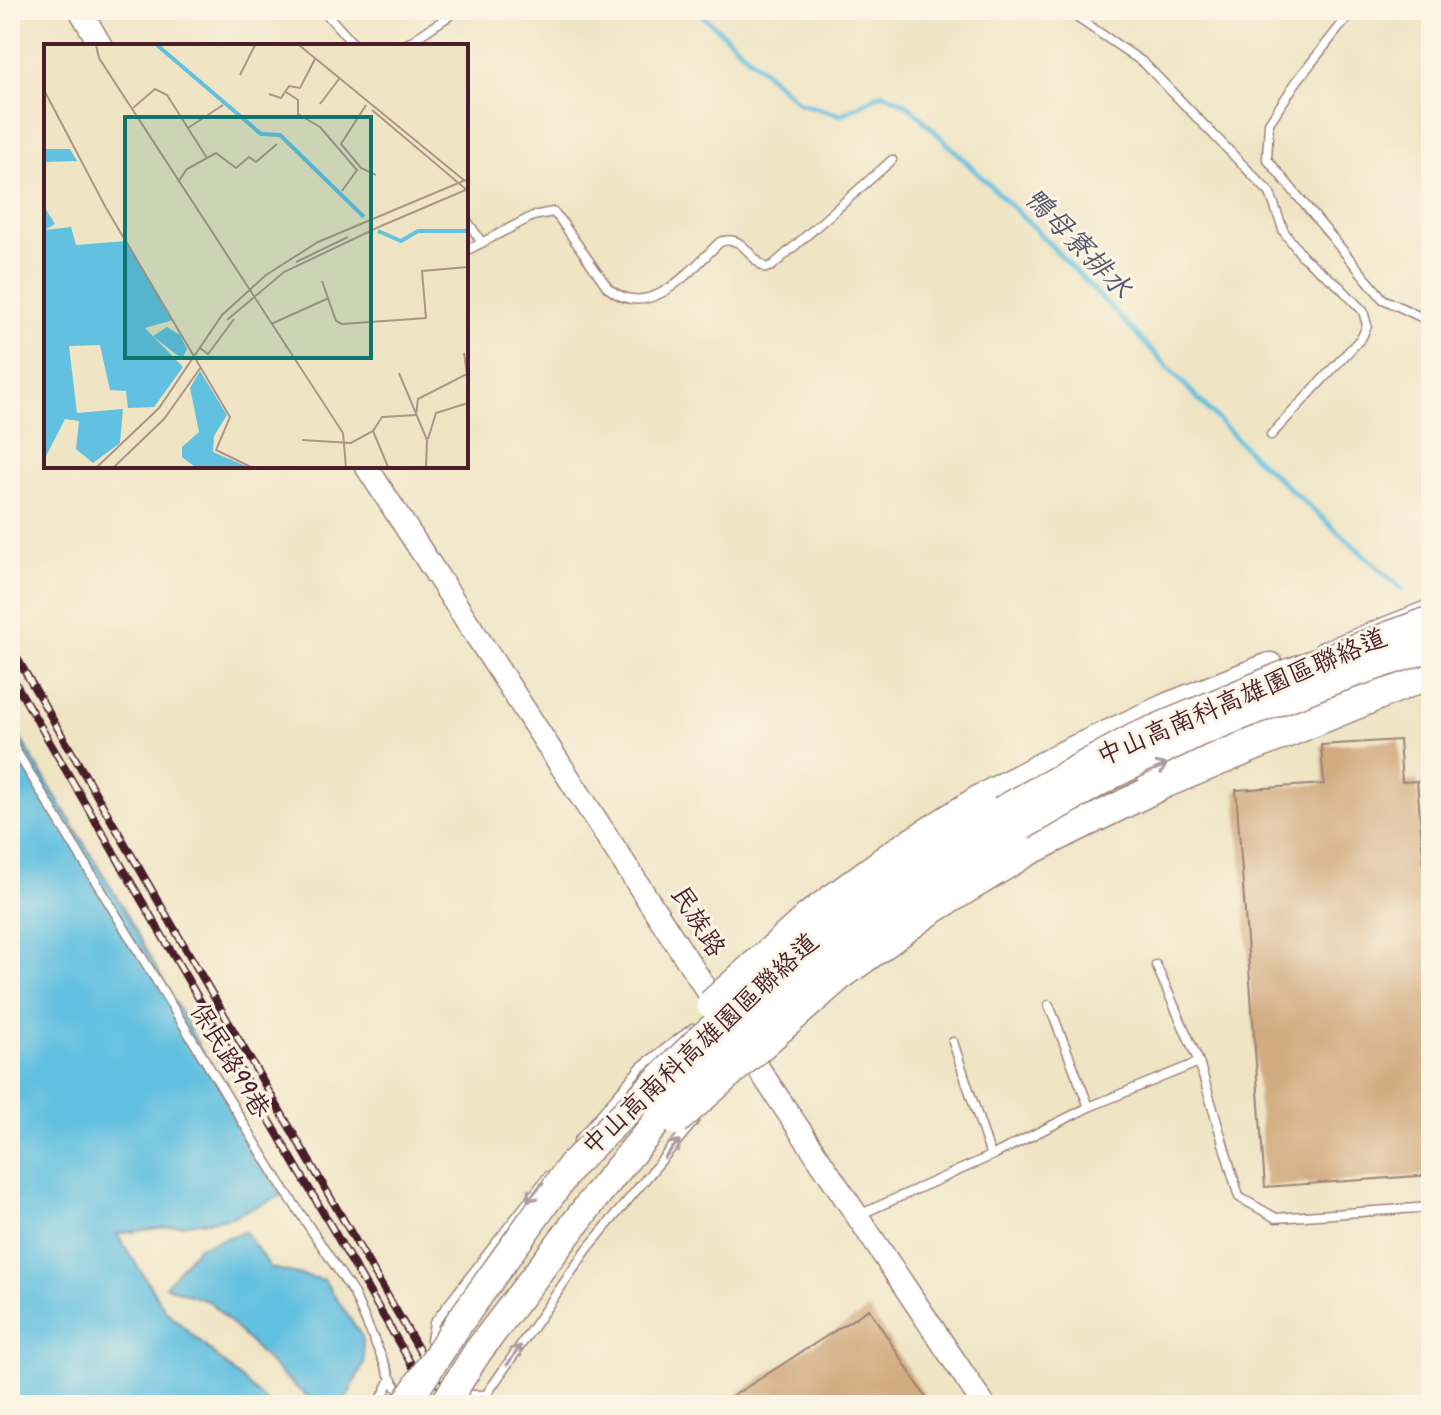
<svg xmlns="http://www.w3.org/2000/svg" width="1441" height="1415" font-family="Kalam,'LXGW WenKai TC',sans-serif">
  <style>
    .water { fill: #62c0e0; stroke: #567086; stroke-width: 2 }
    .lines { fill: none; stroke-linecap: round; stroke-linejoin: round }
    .stream { stroke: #62c0e0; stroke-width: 5 }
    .building { fill: #d2ac81 }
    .service-casing { stroke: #9c8278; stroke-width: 11 }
    .tertiary-casing { stroke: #9c8278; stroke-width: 25 }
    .trunk-casing { stroke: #9c8278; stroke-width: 31 }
    .service { stroke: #fff; stroke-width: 8 }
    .tertiary { stroke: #fff; stroke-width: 22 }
    .trunk { stroke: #fff; stroke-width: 28 }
    .rail-casing { stroke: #4a1f2b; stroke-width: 8 }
    .rail { stroke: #fcf5e5; stroke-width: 5; stroke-dasharray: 15; stroke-linecap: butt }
    .trunk-bridge-casing { stroke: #9c8278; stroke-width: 31; stroke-linecap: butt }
    .trunk-bridge { stroke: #fff; stroke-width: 28 }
    .oneway { stroke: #ae9aa0 }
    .labels { text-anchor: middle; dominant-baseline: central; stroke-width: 6; stroke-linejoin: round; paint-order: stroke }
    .street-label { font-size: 26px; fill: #4a1f2b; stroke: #fcf5e5 }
    .water-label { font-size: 28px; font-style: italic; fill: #52576a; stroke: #fcf5e5 }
    .inset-river { fill: none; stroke: #62c0e0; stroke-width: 4 }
    .inset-road { fill: none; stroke: #ad9587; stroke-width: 2 }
    .view { fill: #0f766e; fill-opacity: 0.15; stroke: #0f766e; stroke-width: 4 }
    .inset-edge { fill: none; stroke: #4a1f2b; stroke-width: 4 }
  </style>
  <rect width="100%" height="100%" fill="#fcf5e5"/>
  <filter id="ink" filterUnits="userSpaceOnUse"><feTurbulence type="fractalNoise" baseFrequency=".0125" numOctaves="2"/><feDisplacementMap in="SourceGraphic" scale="16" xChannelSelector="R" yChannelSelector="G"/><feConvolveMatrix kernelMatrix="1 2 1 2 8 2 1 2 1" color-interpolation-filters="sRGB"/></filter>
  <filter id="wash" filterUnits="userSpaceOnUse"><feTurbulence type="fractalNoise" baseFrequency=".006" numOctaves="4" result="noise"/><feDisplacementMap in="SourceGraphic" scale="32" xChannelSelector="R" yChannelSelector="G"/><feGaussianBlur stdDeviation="1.8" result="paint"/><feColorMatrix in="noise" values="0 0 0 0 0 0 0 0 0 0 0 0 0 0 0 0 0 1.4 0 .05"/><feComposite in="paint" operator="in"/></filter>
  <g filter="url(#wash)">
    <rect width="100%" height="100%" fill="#efe4c4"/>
    <path class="water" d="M14 728 121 904 281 1196 229 1218 117 1234 166 1311 270 1405H10V730Z
      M245 1232 271 1268 324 1280 362 1337 364 1363 343 1405H317L282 1375 210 1302 165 1286 198 1247Z"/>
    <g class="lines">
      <path class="stream" d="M697 10 799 103 841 115 883 93 908 105 1038 232 1254 457 1402 589"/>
    </g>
    <g id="blocks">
      <path class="building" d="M1399 740 1402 782 1417 781 1431 954V1175L1265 1187 1236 790 1324 784 1321 745Z
        M869 1309 931 1405H727L725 1401Z"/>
    </g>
  </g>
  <g filter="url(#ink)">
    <use href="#blocks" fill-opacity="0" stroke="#9c8278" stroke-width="2"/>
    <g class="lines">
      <g class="service-casing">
        <path id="service" d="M323 10 355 46
          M1066 10 1144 63 1270 193 1284 232 1303 257 1339 286 1363 311 1367 325 1362 337 1271 435
          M1353 10 1297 81 1269 123 1267 159 1383 299 1431 322
          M404 46 458 10
          M466 219 482 243
          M466 251 533 216 553 212 559 218 608 288C650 323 690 270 720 242 743 233 749 259 766 268L772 266 892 160
          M1320 647 1431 603
          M10 741 280 1183 354 1294 391 1379 404 1398
          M1140 776 1200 750 1384 679
          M1156 965 1199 1062 1239 1197 1276 1218 1431 1207
          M1049 1005 1089 1107
          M953 1042 991 1156
          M578 1141 641 1067 693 1028
          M859 1215 991 1156 1089 1107 1199 1062
          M435 1346 431 1340 434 1323 548 1176
          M462 1387 467 1395H486L588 1248 695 1120
          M378 1405 391 1379"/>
      </g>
      <g class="tertiary-casing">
        <path id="tertiary" d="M80 10 101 46
          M366 466 723 1015
          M742 1044 984 1405"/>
      </g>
      <g class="trunk-casing">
        <path id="trunk" d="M980 799 1070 752 1168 707 1270 667
          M1027 852 1164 784 1431 674"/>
      </g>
      <use href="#service" class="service"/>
      <use href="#tertiary" class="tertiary"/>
      <use href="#trunk" class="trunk"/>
      <g class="rail-casing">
        <path id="rail" d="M10 646 451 1405
          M10 674 435 1405"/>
      </g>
      <use href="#rail" class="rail"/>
      <g class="trunk-bridge-casing">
        <path id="trunk-bridge" d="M711 1004 810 915 893 854 980 799
          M676 1121 839 977 932 910 1027 852
          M405 1405 458 1324 572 1165 698 1041 826 928 997 813 1134 738 1292 672 1431 620
          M444 1405 478 1351 599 1192 704 1065 838 948 1008 834 1109 776 1199 732 1330 681 1431 647"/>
      </g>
      <use href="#trunk-bridge" class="trunk-bridge"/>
    </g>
    <defs><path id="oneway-shaft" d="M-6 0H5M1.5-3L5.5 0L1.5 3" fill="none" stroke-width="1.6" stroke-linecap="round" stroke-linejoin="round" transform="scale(2)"/></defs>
    <g class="oneway">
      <use href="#oneway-shaft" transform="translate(1156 769) rotate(-24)"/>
      <use href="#oneway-shaft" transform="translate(672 1149) rotate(-50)"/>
      <use href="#oneway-shaft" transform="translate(535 1192) rotate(130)"/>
      <use href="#oneway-shaft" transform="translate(514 1355) rotate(-55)"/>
    </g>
  </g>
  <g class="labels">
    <g class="street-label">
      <text transform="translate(1242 698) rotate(-23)">中山高南科高雄園區聯絡道</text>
      <text transform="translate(697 922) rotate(58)">民族路</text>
      <text transform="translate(701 1045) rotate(-43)">中山高南科高雄園區聯絡道</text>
      <text transform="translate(229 1061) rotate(59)">保民路99巷</text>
    </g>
    <g class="water-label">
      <text transform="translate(1077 244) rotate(46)">鴨母寮排水</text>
    </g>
  </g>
  <g transform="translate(44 44)">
    <rect width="424" height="424" fill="#efe4c4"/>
    <path d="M0 105H26L33 117 0 118ZM1 164 11 180 1 186 27 183 32 201 83 197 129 276 101 284 139 323 110 363 84 364 82 347 66 346 56 301 25 302 33 369 79 365 76 399 49 419 32 405 35 377 21 375 0 416ZM123 283 136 291 143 305 138 315 109 292ZM156 327 183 371 170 392 169 408 204 423H151L138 413V403L155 388 146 344Z" fill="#62c0e0"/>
    <path class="inset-river" d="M113 1 217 90 236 91 320 173M334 187 357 197 374 187H424"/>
    <path class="inset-road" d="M52 1 55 14 299 389 302 423M255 1 421 137M196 31 211 1M0 46 62 164 186 373 172 406 207 423M242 48 254 56V70L276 83 313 126 298 147M225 50 237 54 245 42 256 44 271 15M276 60 295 35M322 61 297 100 317 124 332 131M89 64 111 45 123 51 163 114M328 66 424 147M144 84 179 61M134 138 143 125 172 109 192 124 205 113 212 118 233 100M337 182 424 145M252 218 304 193M278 237 292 277 298 280 382 274 378 227 424 223M183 276 240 228 337 182M227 280 285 254M156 304 164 310 190 275M355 329 383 396 382 423M329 387 344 423M384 395 392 369 424 359M258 396 307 399 329 387 338 373 372 371 374 355 423 330 420 309M53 423 115 364 178 271 222 231 274 198 424 135M70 423 120 375 157 323"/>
    <path class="view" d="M81 73H327V314H81Z"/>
    <rect width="424" height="424" class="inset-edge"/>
  </g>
  <rect width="1441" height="1415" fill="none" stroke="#fcf5e5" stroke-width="40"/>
</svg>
